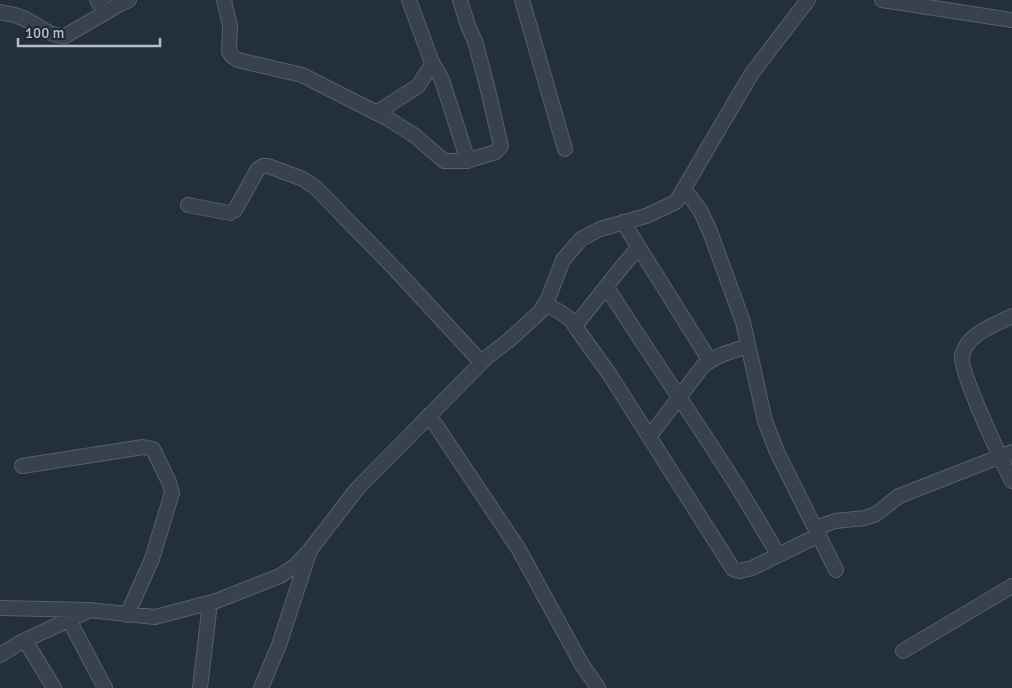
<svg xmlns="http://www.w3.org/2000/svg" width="1012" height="688" font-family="Signika,sans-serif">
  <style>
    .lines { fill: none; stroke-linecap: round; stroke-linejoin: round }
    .minor-casing { stroke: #565f6c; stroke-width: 16 }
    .minor { stroke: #38414e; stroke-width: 14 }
  </style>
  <rect width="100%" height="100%" fill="#242f3e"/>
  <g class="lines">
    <g class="minor-casing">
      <path id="minor" d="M97 0 106 12
        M224 0 230 26 229 52 233 57 238 60 302 75 385 117 414 135 444 161H466L496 152 501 146 488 90 475 41 468 26 460 0
        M409 0 431 60 442 80 468 161
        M522 0 565 149
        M882 0 1012 20
        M0 12C7 14 14 14 20 17 36 22 48 37 65 36L120 4 129 0
        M376 113 418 86 433 63
        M684 189 700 210 709 229 743 322 765 421 777 452 836 570
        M188 205 230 213 235 210 258 169 263 166H268L303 179 316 188 396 270 481 362
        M623 222 710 361
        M606 286C663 376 726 462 778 555
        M545 304 560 312 571 320 577 329 610 375 733 569 740 571 752 568 819 535
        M1012 316C995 325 966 334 962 356 959 370 1003 464 1012 481
        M575 326 621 268 638 248
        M429 415 518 548 581 663 598 688
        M649 437 703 366C716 355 733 351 748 346
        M22 466 143 447 153 449 169 482 172 493 152 559 127 615
        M816 528 835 521 865 518 876 514 899 496 1012 452
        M0 608 89 610 155 617 216 601 280 576 295 566 310 550 357 489 487 357 508 341 540 312 548 299 563 260 581 239 600 229 646 216 676 202 752 73 808 0
        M69 620 105 688
        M25 640 54 688
        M903 651 1012 586
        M0 655 21 642 86 612
        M200 688 210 603
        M261 688 279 645 309 553"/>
    </g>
    <use href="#minor" class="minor"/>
  </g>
  <path d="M18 38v8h142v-8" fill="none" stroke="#b4bcc9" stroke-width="2.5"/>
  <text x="25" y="38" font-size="15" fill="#b4bcc9" stroke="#1d2633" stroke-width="4" paint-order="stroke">100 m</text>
</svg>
